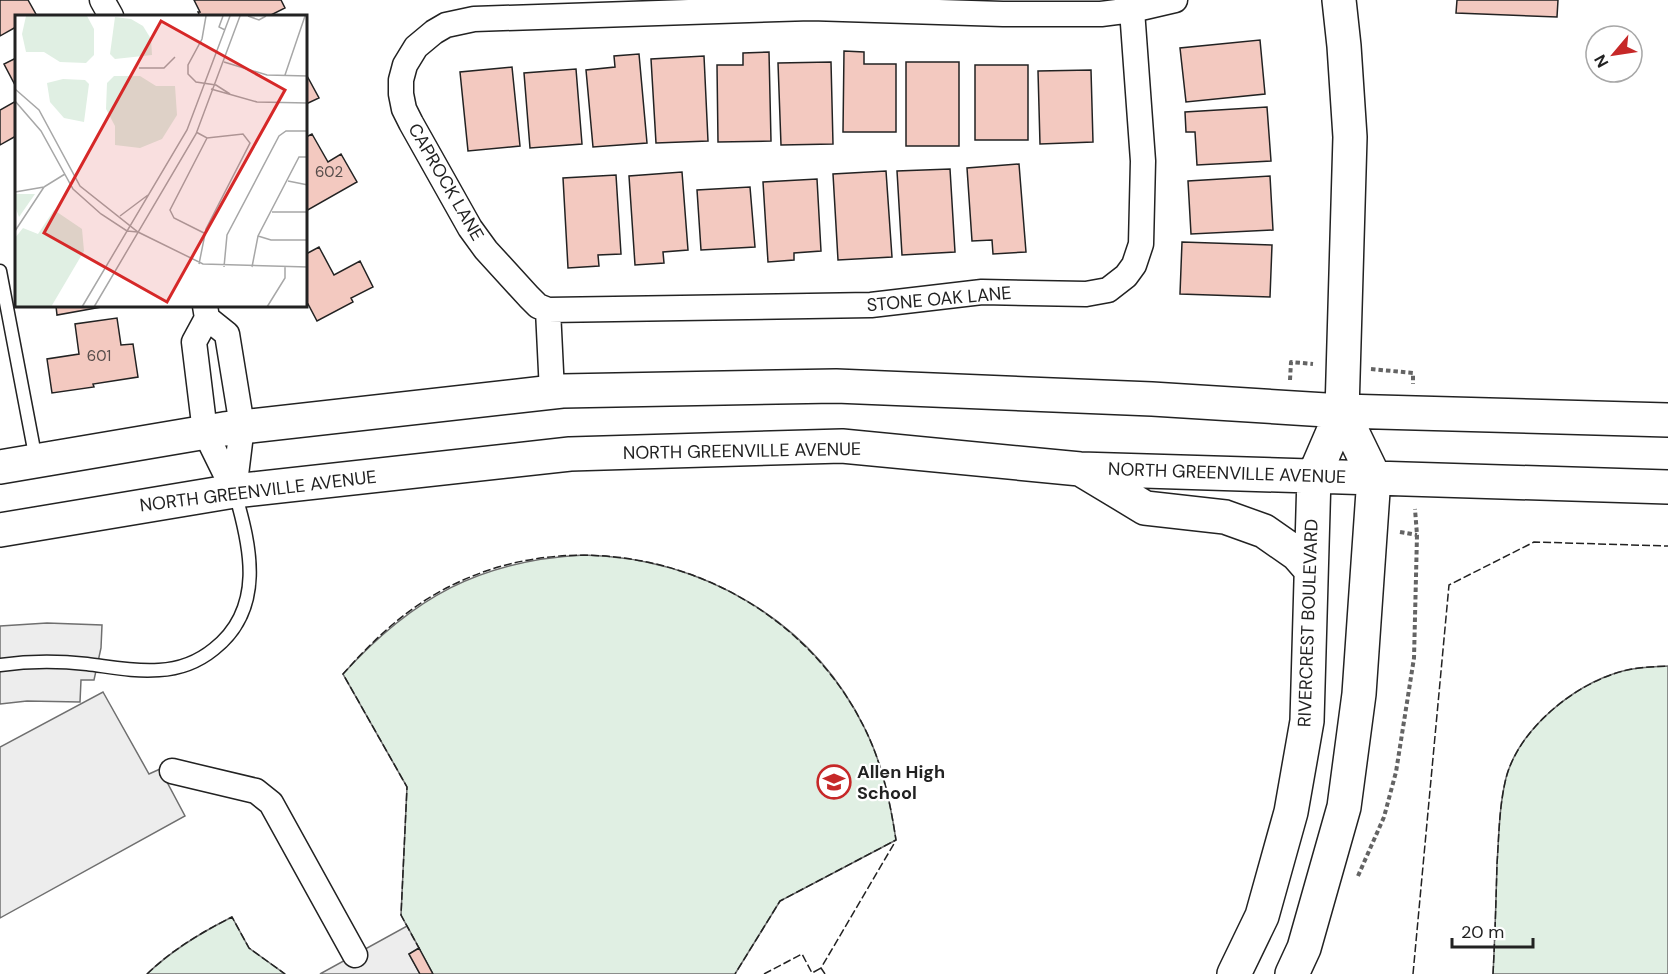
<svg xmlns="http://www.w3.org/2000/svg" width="1668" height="974" font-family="'DM Sans',sans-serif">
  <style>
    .green { fill: #e0efe3; stroke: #6f6f6f; stroke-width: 1.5 }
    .parking { fill: #ededed; stroke: #6f6f6f; stroke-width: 1.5 }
    .building { fill: #f3c9c0; stroke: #222; stroke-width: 1.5 }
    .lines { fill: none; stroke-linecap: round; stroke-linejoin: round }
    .lane-casing { stroke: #222; stroke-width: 15 }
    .street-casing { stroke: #222; stroke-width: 27 }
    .secondary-casing { stroke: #222; stroke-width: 36 }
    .path { stroke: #646464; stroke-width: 4; stroke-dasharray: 4.5 3; stroke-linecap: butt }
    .lane { stroke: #fff; stroke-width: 12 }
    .street { stroke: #fff; stroke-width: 24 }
    .secondary { stroke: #fff; stroke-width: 33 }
    .fence { stroke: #222; stroke-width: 1.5; stroke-dasharray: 8 3; stroke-linecap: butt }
    .labels { text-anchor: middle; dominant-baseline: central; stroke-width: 4.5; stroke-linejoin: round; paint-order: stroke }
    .number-label { font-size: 15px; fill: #564c4a }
    .street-label { font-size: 18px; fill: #222; stroke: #fff }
    .poi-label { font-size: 18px; font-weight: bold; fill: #222; stroke: #fff; text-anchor: start }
    .inset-road { fill: none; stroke: #a7a7a7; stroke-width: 1.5 }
    .view { fill: #d62828; fill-opacity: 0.15; stroke: #d62828; stroke-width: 3 }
    .inset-edge { fill: none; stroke: #222; stroke-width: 3 }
  </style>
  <rect width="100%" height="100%" fill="#fff"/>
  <path class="green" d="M584 555C701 558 811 619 864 727 882 762 890 801 896 840L780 901 735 974H433L401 915 407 787 343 674C412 598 480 560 584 555Z
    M1668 666V974H1493C1495 937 1496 901 1497 864 1499 835 1499 807 1506 778 1519 729 1574 684 1623 671 1637 667 1653 667 1668 666Z
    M232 917 249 948 285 974H147C172 950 200 933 232 917Z"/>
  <path class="parking" d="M47 623 102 625 101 648 94 680H81L80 702 27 701 0 704V626Z
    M103 692 149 774 160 769 185 816 0 918V747Z
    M407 926 419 948 409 954 420 974H320Z"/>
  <path class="building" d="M0 0H28L37 16H16V27L0 36Z
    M194 0H281L285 8 269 16H200L198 12H200Z
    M1457 0H1558L1557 17 1456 13Z
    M1260 40 1265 94 1186 102 1180 48Z
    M844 51 864 52V64H896V132H843Z
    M769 52 771 141 718 142 717 65H743V53Z
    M639 54 647 143 593 147 586 70 615 67 614 56Z
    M704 56 708 141 656 143 651 59Z
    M16 58V87L4 64Z
    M831 62 833 144 781 145 778 63Z
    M906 62H959V146H906Z
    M975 65H1028V140H975Z
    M512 67 520 146 468 151 460 72Z
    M576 69 582 144 530 148 524 73Z
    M1091 70 1093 142 1040 144 1038 71Z
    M306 74 319 98 306 104Z
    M16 101V136L0 145V110Z
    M1267 107 1271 161 1197 165 1195 132H1186L1185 112Z
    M312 134 328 162 341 154 357 182 306 211V137Z
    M1019 164 1026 252 993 254 992 240 972 241 967 168Z
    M950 169 955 252 902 255 897 171Z
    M886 171 892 257 838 260 833 174Z
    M682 172 688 250 663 252 664 263 635 265 629 176Z
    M616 175 621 254 598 255 599 266 568 268 563 178Z
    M1270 176 1273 230 1191 234 1188 181Z
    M817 179 821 251 794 253V260L768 262 763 182Z
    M750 187 755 247 701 250 697 190Z
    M1182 242 1272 245 1270 297 1180 294Z
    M319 247 334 275 360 261 373 287 351 298 353 302 317 321 308 304 306 305V254Z
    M56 306H107L57 315Z
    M117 318 121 345 133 344 138 377 93 384 94 387 52 393 47 359 79 354 75 324Z
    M419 948 433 974H420L409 954Z"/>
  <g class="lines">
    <g class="lane-casing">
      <path id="lane" d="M0 271 36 460
        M0 665C29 661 58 661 87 664 111 667 135 672 159 670 180 669 198 662 214 649 265 609 251 547 235 493"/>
    </g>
    <g class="street-casing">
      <path id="street" d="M102 0 111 16
        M205 306 207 318 194 342 205 432 234 491
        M548 310 871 305 982 292 1086 294 1108 290 1126 276 1134 265 1141 244 1143 161 1132 10
        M207 318 227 334 242 426 234 491
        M552 392 548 310 538 306 529 297 486 250 470 228 411 123 404 109 401 94V80L405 65 416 47 434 32 446 25 474 19 811 8 1003 14H1101L1132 10 1175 0
        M172 771 256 791 271 803 355 955"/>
    </g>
    <g class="secondary-casing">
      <path id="secondary" d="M0 467 224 429 562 391 836 386 1152 399 1342 411 1668 420
        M1082 470 1145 508 1225 517 1264 531 1297 554 1311 570
        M0 530 234 491 570 454 842 446 1080 469 1668 487
        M1234 974 1262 916 1291 812 1307 721 1314 476 1342 411 1350 137 1344 46 1339 0
        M1292 974 1304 948 1344 807 1359 694 1374 477 1342 411"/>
    </g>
    <path class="path" d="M1371 369 1413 373V384
      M1290 380 1291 362 1313 364
      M1400 532 1417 535
      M1358 876 1384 817 1396 772 1414 658 1417 535 1415 509"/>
    <use href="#lane" class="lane"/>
    <use href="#street" class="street"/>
    <use href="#secondary" class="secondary"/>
    <path class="fence" d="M420 950 401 915 407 787 343 674C367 647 393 621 424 601 575 504 785 568 864 727 882 763 890 801 896 840L780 901 735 974
      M147 974C172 950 200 933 232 917L249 948 285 974
      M764 974 802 954 812 973 821 968
      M825 974 821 968 895 842
      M1413 974 1449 585 1534 542 1668 546
      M1493 974C1495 937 1496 901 1497 864 1499 835 1499 807 1506 778 1519 729 1574 684 1623 671 1637 667 1653 667 1668 666"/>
  </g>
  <defs>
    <g id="school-ring" transform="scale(1.725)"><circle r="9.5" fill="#fff" stroke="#c62828" stroke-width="1.5"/><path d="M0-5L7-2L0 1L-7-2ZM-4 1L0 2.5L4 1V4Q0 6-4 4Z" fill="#c62828"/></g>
  </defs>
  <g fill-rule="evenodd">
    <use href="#school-ring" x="834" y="782"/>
  </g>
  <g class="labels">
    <g class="number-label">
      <text x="329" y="172">602</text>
      <text x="99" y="356">601</text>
    </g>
    <g class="street-label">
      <text transform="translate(446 182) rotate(60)">CAPROCK LANE</text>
      <text transform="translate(939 299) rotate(-5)">STONE OAK LANE</text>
      <text transform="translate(742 451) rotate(-1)">NORTH GREENVILLE AVENUE</text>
      <text transform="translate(1227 473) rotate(2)">NORTH GREENVILLE AVENUE</text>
      <text transform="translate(258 491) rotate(-7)">NORTH GREENVILLE AVENUE</text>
      <text transform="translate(1308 623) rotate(-88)">RIVERCREST BOULEVARD</text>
    </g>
    <g class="poi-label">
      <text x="857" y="772">Allen High<tspan x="857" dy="21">School</tspan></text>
    </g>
  </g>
  <g transform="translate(15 15)">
    <rect width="292" height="292" fill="#fff"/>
    <path d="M11 1H72L79 14V40L71 48 45 47 29 37H11L7 19ZM100 2 116 4 128 11 136 24 137 40 100 44 95 39ZM99 61H125L141 71H160L162 100 147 124 125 133 100 130V111L91 94 92 68ZM48 64 70 65 74 69 69 107 49 103 35 87 32 68ZM0 179H20L4 202 0 191ZM39 195 67 214 69 236 36 292H0V223L8 213 23 219Z" fill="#e0efe3"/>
    <path class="inset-road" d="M191 1 187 24 173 50V59L181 67 201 70 215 79M208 1 204 12 210 15M233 1 244 5 251 1M209 47 252 60 293 61M124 53H149L160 42M270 60 290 1M0 74 24 95 65 171 123 217 188 249 293 252M196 74 242 87 293 88M0 86 26 116 58 174 86 199 112 216 123 217M181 117 192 123 228 119 235 128 191 214 184 249M273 166 293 170M0 177 29 172 50 159M257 197H293M105 201 133 180M0 216 29 172M189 218 159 203 155 195 192 123M243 221 256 225H293M209 252 212 220 264 121 271 116H293M237 252 243 221 284 142H293M67 292 172 115 215 1M79 292 181 119 225 1M252 292 270 263V252"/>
    <path class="view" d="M146 6 270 75 152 287 29 218Z"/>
    <rect width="292" height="292" class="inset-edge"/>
  </g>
  <g transform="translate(1614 54) rotate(241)"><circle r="28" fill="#ffffff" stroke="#a7a7a7" stroke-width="1.5"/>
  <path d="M0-4.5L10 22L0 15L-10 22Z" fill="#c62828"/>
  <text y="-9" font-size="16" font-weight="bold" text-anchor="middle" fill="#222222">N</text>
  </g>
  <path d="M1452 938v9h81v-9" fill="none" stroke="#222222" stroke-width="3"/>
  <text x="1461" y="938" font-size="18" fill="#222222" stroke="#ffffff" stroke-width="4.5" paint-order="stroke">20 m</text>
</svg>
